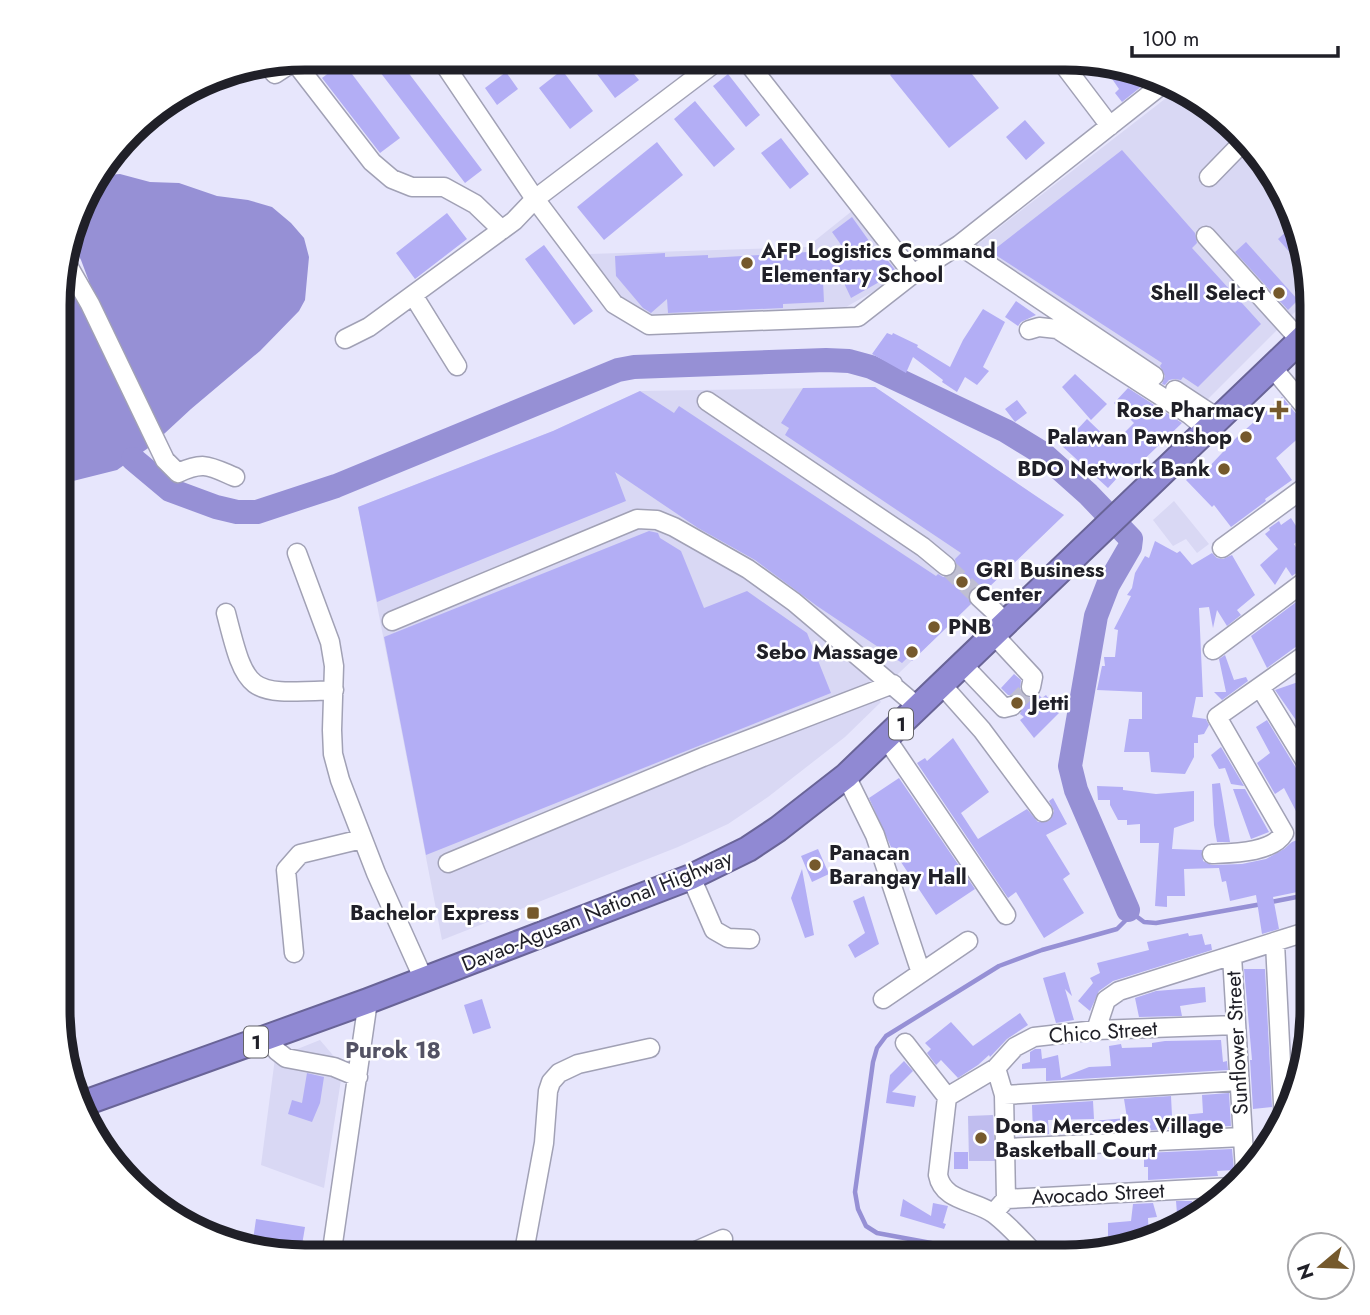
<svg xmlns="http://www.w3.org/2000/svg" width="1370" height="1315" font-family="Jost,sans-serif">
  <style>
    .built { fill: #d9d8f4 }
    .green { fill: #c0bdef }
    .water { fill: #9690d5 }
    .lines { fill: none; stroke-linecap: round; stroke-linejoin: round }
    .stream { stroke: #9690d5; stroke-width: 4.5 }
    .river { stroke: #9690d5; stroke-width: 24 }
    .building { fill: #b3aef5 }
    .minor-tunnel { stroke: #bfbed2; stroke-width: 18; stroke-dasharray: 18 9; stroke-linecap: butt }
    .minor-casing { stroke: #a1a1b5; stroke-width: 21 }
    .highway-casing { stroke: #696497; stroke-width: 28 }
    .minor { stroke: #fff; stroke-width: 18 }
    .highway { stroke: #9089d3; stroke-width: 24 }
    .poi-dot { fill: #75592c; stroke: #fff; stroke-width: 2.5 }
    .labels { text-anchor: middle; dominant-baseline: central; stroke-width: 5; stroke-linejoin: round; paint-order: stroke }
    .shield { fill: #fff; stroke: #636368; stroke-width: 2 }
    .shield-label { font-size: 19px; font-weight: bold; fill: #202028 }
    .poi-label { font-size: 21px; font-weight: bold; fill: #202028; stroke: #fff; text-anchor: start }
    .street-label { font-size: 21px; fill: #202028; stroke: #fff }
    .neighbourhood-label { font-size: 23px; font-weight: bold; fill: #535264; stroke: #fff }
    .rim { fill: none; stroke: #202028; stroke-width: 9 }
  </style>
  <rect width="100%" height="100%" fill="#e7e6fc"/>
  <path class="built" d="M1179 88 1188 91 1261 154 1299 225 1312 289V295L1207 400 973 248Z
    M857 207 906 273 846 307 652 320 616 299 589 254 807 247Z
    M875 387 1064 515 876 695 881 702 845 737 768 797 728 824 678 847 442 940 358 507 553 431 640 391Z
    M1174 501 1209 544 1197 553 1186 539 1173 546 1153 520Z
    M320 1040 343 1067 324 1188 261 1165 275 1058Z"/>
  <path class="green" d="M993 1115 995 1161H969L968 1116Z"/>
  <path class="water" d="M120 174 150 182 179 183 217 196 248 200 272 207 291 223 304 238 309 257 305 300 299 311 260 351 191 409 151 446 117 470 61 484 62 267 96 300 81 260 70 238 91 182 95 176Z"/>
  <g class="lines">
    <path class="stream" d="M1271 902 1312 894
      M971 1257 942 1245 877 1233 866 1226 858 1209 855 1192 873 1062 877 1048 886 1036 999 966 1042 950 1117 929 1125 921 1128 910 1144 922 1156 923 1262 904"/>
    <path class="river" d="M133 459 170 490 216 507 237 512H257L336 486 618 370 634 367 826 360 849 361 871 367 1006 431 1042 453 1088 494 1131 539 1130 547 1108 585 1096 616 1070 766 1076 790 1128 910"/>
  </g>
  <path class="building" d="M585 58 637 59H654L634 74 639 80 615 98Z
    M398 59 482 170 465 183 380 72Z
    M910 59H960L999 108 949 148 890 75Z
    M343 62 400 138 380 153 322 78Z
    M1117 67 1135 73 1152 78 1122 102 1115 93 1119 89 1108 73Z
    M562 70 593 111 570 129 539 88Z
    M506 72 518 89 497 105 485 88Z
    M728 74 760 115 746 127 713 86Z
    M695 101 735 149 714 167 674 119Z
    M1025 120 1045 143 1026 160 1006 137Z
    M781 138 809 174 790 189 761 153Z
    M657 142 683 175 604 240 577 207Z
    M1122 150 1195 233 1197 243 1192 248 1261 324 1198 387 1183 377 1181 380 1175 379 1169 380 1165 385 1162 384 1165 376 1160 366 1162 363 991 252Z
    M447 213 467 239 415 279 396 253Z
    M852 217 877 252 880 251 897 272 851 298 843 281H823L824 302 783 304V308L668 313 667 299 651 313 643 308 616 276 615 256 665 253V257L708 255V258L808 252 809 259H851L832 232Z
    M1290 228 1302 241 1308 273 1278 239Z
    M1246 242 1298 300 1288 310 1235 252Z
    M544 245 593 311 574 325 525 259Z
    M1016 301 1036 315 1021 322 1018 326 1005 317Z
    M983 309 1005 322 983 367 989 371 977 385 965 377 957 392 942 382 943 380 913 357 906 373 872 354 887 333 892 335 893 333 918 345 917 347 950 367 963 340Z
    M1075 374 1107 404 1091 420 1062 387Z
    M875 387 1064 515 987 589 981 586 971 589 968 595 971 604 912 661 908 657 902 663 817 606 755 560 698 528 615 472 626 501 377 602 358 507 553 431 640 391 674 413 679 406 936 576 938 574 943 577 951 576 957 569 955 559 961 553 785 435 789 428 781 423 803 388Z
    M1128 388 1182 423 1133 470 1129 465 1108 488 1062 446 1087 419 1113 444 1134 423 1114 403Z
    M1282 397 1303 422 1312 426 1276 458 1292 480 1265 499 1266 501 1231 527 1214 505 1212 507 1186 480 1202 465 1206 470 1237 437Z
    M1017 400 1027 413 1015 422 1005 409Z
    M1291 518 1303 537 1294 544 1307 566 1292 576 1286 567 1275 585 1260 565 1278 549 1265 534 1270 530 1269 528 1279 521 1281 525Z
    M649 531 658 533 660 538 681 551 704 608 747 591 807 633 831 693 426 855 384 637Z
    M1155 541 1177 553 1180 551 1192 565 1212 553 1217 558 1223 559 1232 555 1255 595 1237 610 1241 615 1227 626 1217 610 1213 628 1209 607 1199 608 1203 697H1196L1192 717 1206 719 1209 725 1204 734 1198 735V743H1194V757L1185 774 1151 772 1149 752H1124L1129 719H1142V692L1097 690 1102 666H1105L1104 657H1115L1118 630 1114 629 1131 596 1127 595 1132 588 1135 573 1145 556 1149 558Z
    M1312 590V635L1267 668 1251 636Z
    M1225 655 1234 680 1246 677 1248 681 1222 700 1214 692H1226L1219 659Z
    M1014 674 1021 680 1020 690 1023 695 1029 698 1039 695 1042 698 1046 695 1059 713 1034 738 1020 720 1024 717 1020 714 1023 704 1021 699 1014 695H1008L1001 688Z
    M1304 680 1312 693V720L1300 726 1275 690Z
    M1267 720 1302 778 1312 784V799L1309 801 1312 826V889L1273 897 1279 929 1262 934 1256 895 1230 901 1226 881 1222 882 1219 868 1184 869 1185 896H1167V907L1155 906 1159 843H1140V824L1127 825V820H1118L1110 805V800H1098L1097 786 1123 787V790L1156 794 1194 791V821L1174 828 1172 849 1202 850 1203 861 1212 865 1242 864 1266 859 1284 849 1292 842 1300 839 1297 829 1301 828 1298 815 1284 788 1275 794 1257 763 1270 753 1256 727Z
    M953 738 989 792 961 813 978 839 1027 809 1038 822 1049 821 1054 811 1049 801 1053 798 1067 824 1046 835 1070 874 1063 879 1084 913 1044 938 1016 892 1008 898 917 763 925 758 927 761Z
    M1221 747 1244 786 1231 784 1225 768 1219 769 1211 755Z
    M899 778 975 889 936 915 891 847 869 798Z
    M1220 783 1230 842H1217L1214 825 1212 784Z
    M1233 789H1245L1269 832 1251 839Z
    M818 849 829 874 812 882 801 856Z
    M802 869 814 935 805 938 791 898Z
    M864 896 879 944 855 958 848 945 865 933 853 901Z
    M1188 933 1189 936 1202 934 1205 945 1211 944 1212 950 1113 981 1099 991 1090 1011 1078 1001 1093 983 1090 978 1100 973 1097 963 1149 950 1147 942Z
    M1244 969H1265L1272 1107 1253 1109 1250 1060H1252Z
    M1065 972 1072 996 1065 989 1074 1020 1056 1023 1043 978Z
    M1205 987 1206 1002 1180 1006 1182 1016 1139 1017 1135 998 1156 991Z
    M482 999 491 1028 473 1034 464 1005Z
    M1020 1013 1028 1025 1007 1039 990 1057 989 1055 978 1065 958 1078 941 1060 936 1065 927 1053 931 1049 925 1043 951 1022 973 1046Z
    M1221 1040 1223 1062 1227 1061 1228 1070 1046 1081V1068L1022 1069V1064L1030 1062V1052L1035 1049H1041L1042 1059 1058 1055 1061 1078 1089 1067 1111 1066 1109 1046 1121 1044 1122 1048 1152 1047V1043L1165 1041Z
    M904 1061 913 1071 892 1092 916 1096 914 1107 886 1103 890 1075Z
    M307 1073 324 1077 320 1103 312 1122 288 1114 292 1100 302 1103Z
    M1229 1093 1231 1126 1093 1133 1092 1121 1127 1118 1124 1099 1171 1096 1172 1116 1203 1113 1202 1095Z
    M1093 1101 1094 1119 1048 1120 1049 1134 1033 1135 1032 1105Z
    M1232 1149 1234 1170 1217 1171 1218 1176 1148 1180V1167H1144V1153Z
    M954 1152H968V1169H954Z
    M903 1199 931 1216 933 1203 948 1206 943 1223 946 1224 944 1229 900 1216Z
    M1176 1201H1192L1193 1218 1178 1226Z
    M1153 1203 1157 1217 1148 1218 1149 1241H1144L1134 1235 1108 1237V1223L1131 1221 1133 1204Z
    M256 1219 305 1227 300 1257H289L252 1247Z"/>
  <g class="lines">
    <path class="minor-tunnel" d="M946 566 979 597
      M1012 706 1031 687"/>
    <g class="minor-casing">
      <path id="minor" d="M440 58 535 199 614 304 649 325 858 317 913 274 959 245 1164 83
        M745 59 913 274
        M1060 60 1110 126
        M294 61 372 162 392 179 412 187H444L475 204 502 230
        M266 64 275 74 298 59
        M1209 177 1245 140
        M1206 236 1300 340
        M959 245 1154 376
        M63 257 90 304 165 460 178 473C204 461 209 466 235 477
        M413 295 457 366
        M1029 330 1039 327 1057 329 1190 415 1208 430
        M345 339 369 327 514 221 535 199 720 59
        M1272 367 1312 415
        M1175 390 1219 419
        M707 401 923 547 946 566
        M1222 548 1312 482
        M297 553 330 642 334 666 332 730 333 754 340 780 376 873 424 980
        M979 597 1007 623
        M226 613C247 697 249 694 334 690
        M392 621 637 519 657 520 674 527 748 569 794 602 918 707
        M994 635 1033 677 1031 687
        M1213 650 1312 576
        M963 665 1004 708 1012 706
        M942 685 982 730 1043 812
        M1260 687 1312 772
        M886 738 1006 915
        M846 776 875 835 921 973
        M1212 854C1233 853 1272 853 1284 833L1217 717 1312 650
        M448 863 703 757 893 684
        M691 877 714 930 728 938 750 939
        M1275 943 1284 1123
        M294 953 286 870 300 854 362 839
        M1232 956 1245 1171
        M883 999 968 941
        M1096 1030 1106 1000 1119 991 1312 930
        M268 1038 277 1051 286 1058 334 1067 358 1077
        M905 1043 947 1097 938 1175C943 1202 976 1200 994 1214 1010 1226 1024 1243 1038 1257
        M996 1068 1004 1095 1006 1199 998 1208
        M1004 1095 1239 1081
        M947 1097 996 1068 1015 1047 1034 1037 1096 1030 1236 1025
        M1006 1148 1243 1137
        M1006 1199 1232 1187
        M331 1257 368 1001
        M523 1257 544 1143 548 1091 551 1082 559 1073 578 1064 650 1048
        M682 1257 723 1239
        M1056 1257 1087 1250 1134 1246"/>
    </g>
    <g class="highway-casing">
      <path id="highway" d="M79 1105 368 1001 691 877 748 849 778 829 846 776 1312 329"/>
    </g>
    <use href="#minor" class="minor"/>
    <use href="#highway" class="highway"/>
  </g>
  <g class="poi-dot">
    <circle cx="747" cy="263" r="7"/>
    <circle cx="1279" cy="293" r="7"/>
    <path d="M1275.5 399.5h7v7h7v7h-7v7h-7v-7h-7v-7h7z"/>
    <circle cx="1246" cy="437" r="7"/>
    <circle cx="1224" cy="469" r="7"/>
    <circle cx="962" cy="582" r="7"/>
    <circle cx="934" cy="627" r="7"/>
    <circle cx="912" cy="652" r="7"/>
    <circle cx="1017" cy="703" r="7"/>
    <circle cx="815" cy="865" r="7"/>
    <rect x="526" y="906" width="14" height="14" rx="3.5"/>
    <circle cx="981" cy="1138" r="7"/>
  </g>
  <g class="labels">
    <g class="shield">
      <rect x="889" y="708.5" width="24" height="31" rx="5"/>
      <rect x="244" y="1026.5" width="24" height="31" rx="5"/>
    </g>
    <g class="shield-label">
      <text x="901" y="724">1</text>
      <text x="256" y="1042">1</text>
    </g>
    <g class="poi-label">
      <text x="761" y="251">AFP Logistics Command<tspan x="761" dy="24">Elementary School</tspan></text>
      <text x="1265" y="293" text-anchor="end">Shell Select</text>
      <text x="1265" y="410" text-anchor="end">Rose Pharmacy</text>
      <text x="1232" y="437" text-anchor="end">Palawan Pawnshop</text>
      <text x="1210" y="469" text-anchor="end">BDO Network Bank</text>
      <text x="976" y="570">GRI Business<tspan x="976" dy="24">Center</tspan></text>
      <text x="948" y="627">PNB</text>
      <text x="898" y="652" text-anchor="end">Sebo Massage</text>
      <text x="1031" y="703">Jetti</text>
      <text x="829" y="853">Panacan<tspan x="829" dy="24">Barangay Hall</tspan></text>
      <text x="519" y="913" text-anchor="end">Bachelor Express</text>
      <text x="995" y="1126">Dona Mercedes Village<tspan x="995" dy="24">Basketball Court</tspan></text>
    </g>
    <g class="street-label">
      <text transform="translate(597 911) rotate(-22)">Davao-Agusan National Highway</text>
      <text transform="translate(1103 1032) rotate(-4)">Chico Street</text>
      <text transform="translate(1237 1043) rotate(-93)">Sunflower Street</text>
      <text transform="translate(1098 1194) rotate(-3)">Avocado Street</text>
    </g>
    <g class="neighbourhood-label">
      <text x="393" y="1050">Purok 18</text>
    </g>
  </g>
  <path d="M0 0H1370V1315H0ZM305 70H1065A235 235 0 0 1 1300 305V1010A235 235 0 0 1 1065 1245H305A235 235 0 0 1 70 1010V305A235 235 0 0 1 305 70Z" fill="#fff" fill-rule="evenodd"/>
  <path class="rim" d="M305 70H1065A235 235 0 0 1 1300 305V1010A235 235 0 0 1 1065 1245H305A235 235 0 0 1 70 1010V305A235 235 0 0 1 305 70Z"/>
  <g transform="translate(1321 1266) rotate(251)"><circle r="33" fill="#ffffff" stroke="#a6a6a9" stroke-width="2"/>
  <path d="M0-5L12 26L0 18L-12 26Z" fill="#75592c"/>
  <text y="-10" font-size="19" font-weight="bold" text-anchor="middle" fill="#202028">N</text>
  </g>
  <path d="M1132 46v10h206v-10" fill="none" stroke="#202028" stroke-width="3.5"/>
  <text x="1142" y="46" font-size="21" fill="#202028" stroke="#ffffff" stroke-width="5" paint-order="stroke">100 m</text>
</svg>
